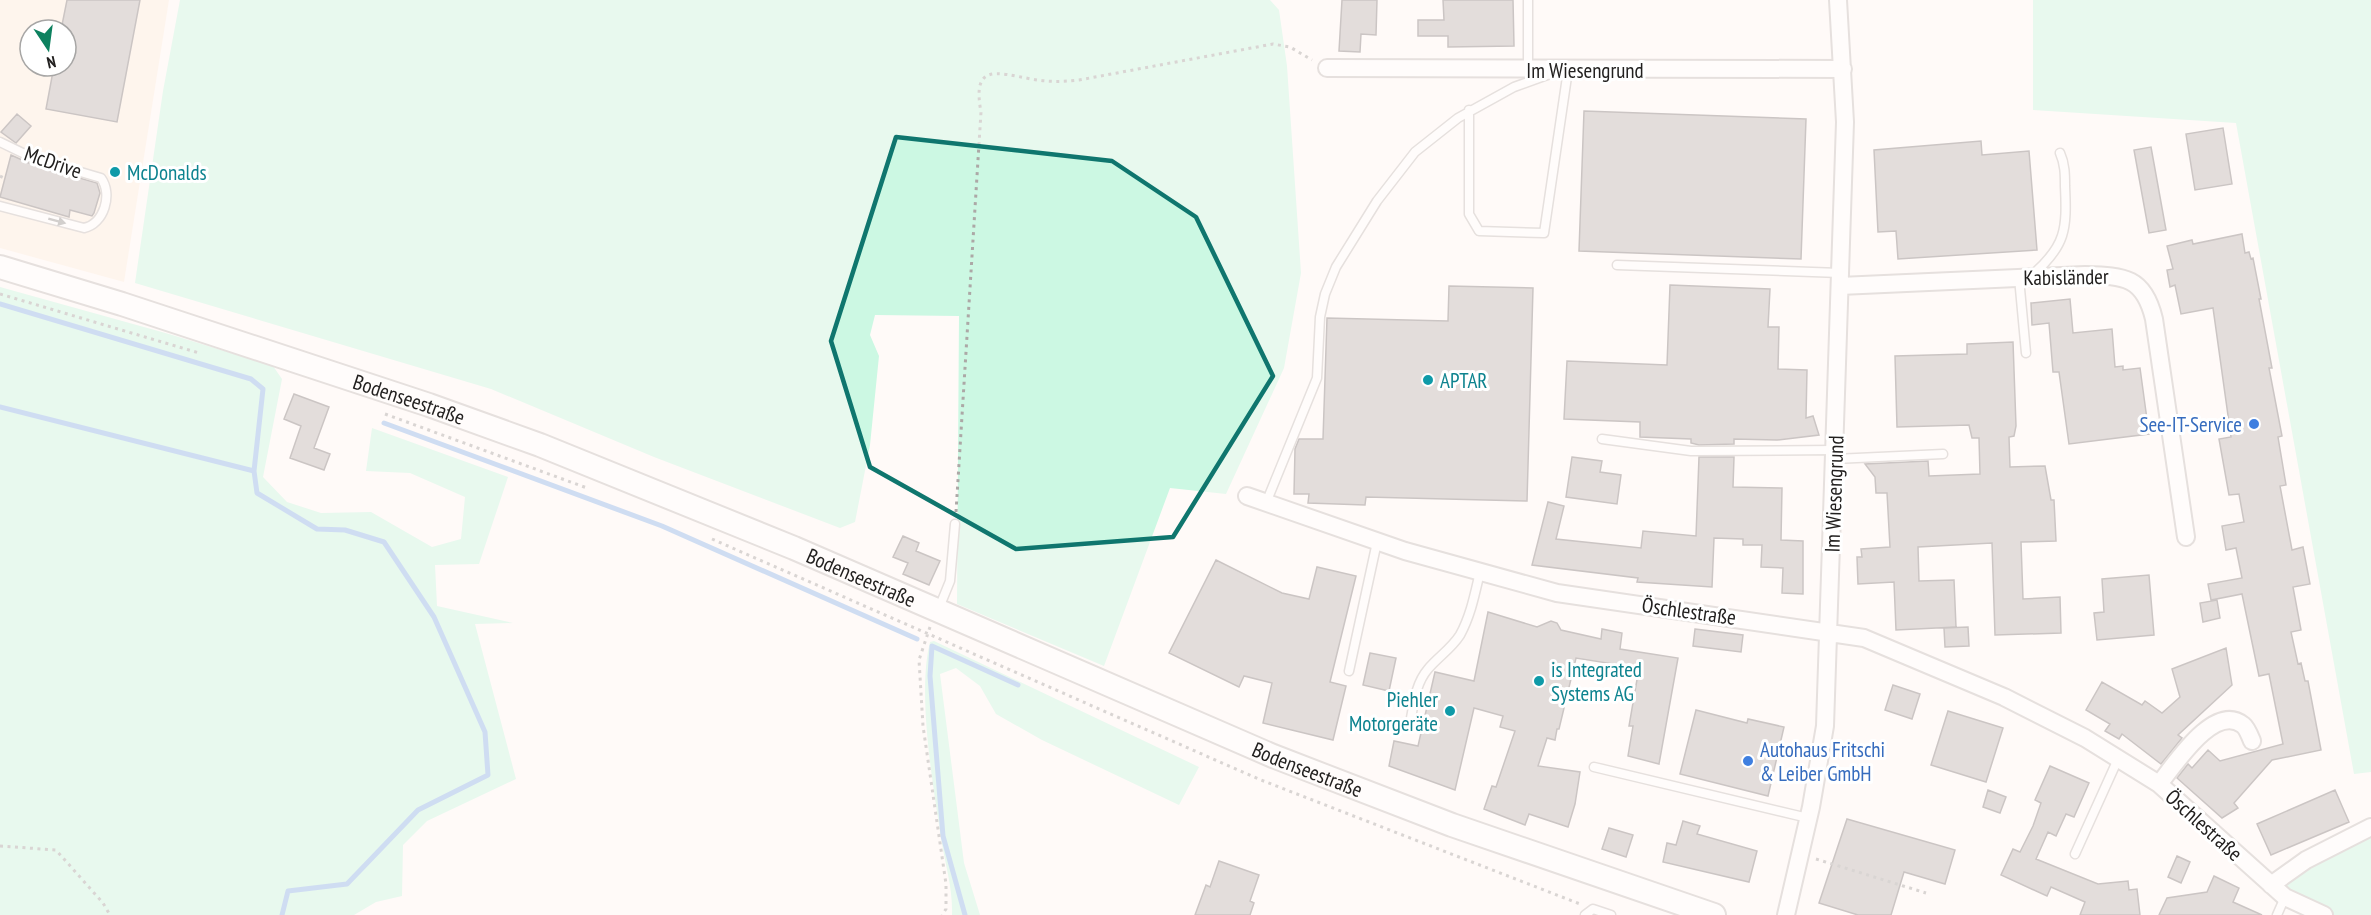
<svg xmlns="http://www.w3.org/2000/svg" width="2371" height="915" font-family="'PT Sans Narrow',sans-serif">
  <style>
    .industrial { fill: #fdefe1; fill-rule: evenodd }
    .green { fill: #ccf8e3 }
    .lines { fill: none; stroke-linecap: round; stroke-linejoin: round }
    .stream { stroke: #96bbea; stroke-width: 5 }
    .building { fill: #c1bbb9; stroke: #8d8685; stroke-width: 1.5 }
    .lane-casing { stroke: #c7c2be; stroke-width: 11 }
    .street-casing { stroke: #c7c2be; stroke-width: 20 }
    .secondary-casing { stroke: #c7c2be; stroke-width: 26 }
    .path { stroke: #aca8a6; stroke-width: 3; stroke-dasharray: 3 4.5; stroke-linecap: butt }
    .lane { stroke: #fff; stroke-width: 8 }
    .street { stroke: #fff; stroke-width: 16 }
    .secondary { stroke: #fff; stroke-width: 22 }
    .oneway { fill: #9c9b9a }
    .marked { fill: none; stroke: #0f766e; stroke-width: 4.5; stroke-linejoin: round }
    .culture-dot { fill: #0f9aa8; stroke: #fff; stroke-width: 2 }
    .shop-dot { fill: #3f7fe0; stroke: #fff; stroke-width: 2 }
    .labels { text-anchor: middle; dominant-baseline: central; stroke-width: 6; stroke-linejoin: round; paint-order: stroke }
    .street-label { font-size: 21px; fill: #22201f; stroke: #fff }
    .culture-label { font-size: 21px; fill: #0d838f; stroke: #fff; text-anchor: start }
    .shop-label { font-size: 21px; fill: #366cbe; stroke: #fff; text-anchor: end }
  </style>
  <rect width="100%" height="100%" fill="#fffaf8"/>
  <path class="industrial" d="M0 0H169L124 282 0 248ZM30 30H66V66H30Z"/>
  <path class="green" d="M180 0H1270L1279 10 1287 66 1301 273 1284 368 1226 494 1170 488 1104 666 957 604 959 316 875 315 870 335 879 356 870 445 855 522 840 528 654 457 491 389 135 283 163 91Z
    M2033 0H2371V772L2354 774 2236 123 2033 110Z
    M0 287 169 334 273 366 282 379 263 477 287 502 321 513 371 512 432 547 461 539 465 497 410 473 366 471 372 428 508 477 479 564 435 565 437 606 513 623 475 624 516 779 427 821 403 845 402 896 376 902 354 915H0Z
    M934 641 1199 767 1179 805 1042 740 996 714 980 686 956 668 940 674 964 863 980 915H952C953 888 945 864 941 838 933 784 917 695 930 642Z
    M2371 827V915H2324L2271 885Z"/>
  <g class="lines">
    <path class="stream" d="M0 304 251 379 263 389 254 471 257 493 317 529 345 530 384 542 434 617 485 732 488 775 418 810 347 884 288 891 282 915
      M0 407 254 471
      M384 423 662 526 917 639
      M965 915 943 836 930 676 932 646 1018 685"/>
  </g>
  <path class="building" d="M67 0H140L117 122 46 109 54 66H66V30H61Z
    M1342 0H1377L1376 35 1361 34 1360 52 1339 51Z
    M1443 0H1513L1514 46 1448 47V36H1418V20H1444Z
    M1584 111 1806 119 1801 259 1579 251Z
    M17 114 31 126 16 143 1 132Z
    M2223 128 2232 184 2195 190 2186 134Z
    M1981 141 1982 155 2029 151 2037 250 1898 259 1896 231 1878 232 1874 150Z
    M2151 147 2166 230 2149 233 2134 150Z
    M11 155 31 164 97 183 100 193 94 213 92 216 70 210 69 217 0 197Z
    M2242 234 2245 253 2249 252 2251 259 2253 258 2261 299H2259L2272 368H2269L2282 436 2278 437 2286 485 2280 486 2292 550 2303 547 2310 584 2293 587 2301 630 2291 632 2298 664 2301 663 2305 681H2308L2321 750 2272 760 2234 803 2238 808 2222 818 2177 778 2188 764 2192 768 2208 750 2220 761 2283 744 2269 674 2259 676 2242 594 2211 600 2208 584 2242 578 2236 548 2226 550 2222 526 2244 522 2239 494 2229 495 2219 439 2231 437 2213 308 2181 314 2175 285 2170 287 2167 270 2173 269 2167 246 2192 240 2193 244Z
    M1670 285 1770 289 1768 327H1779L1778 369 1807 370 1806 418 1813 416 1819 435 1777 440 1734 439V444L1699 445 1691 443V439L1640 437V422L1564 419 1567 361 1667 365Z
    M1449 286 1533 288 1527 501 1366 497 1365 505 1308 503 1309 494H1294L1295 449 1299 439H1323L1327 318 1448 321Z
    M2070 299 2073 333 2112 329 2115 367 2123 366V370L2140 368 2149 434 2069 444 2059 372H2053L2049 323 2032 325 2031 303Z
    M2013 342 2016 426 2014 436 2009 437 2010 467 2045 466 2051 500H2054L2056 541 2021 542 2023 599 2060 597 2061 633 1995 635 1992 543 1918 547 1919 581 1954 580 1956 627 1896 630 1894 582 1858 584 1857 557H1862L1861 549 1890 547 1887 493H1876L1875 477 1865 464 1928 461 1929 476 1980 474 1979 438H1972L1969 425 1897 427 1895 356 1967 354V344Z
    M294 394 329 407 314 448 330 454 324 470 290 458 301 426 284 419Z
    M1572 457 1602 461 1600 472 1621 475 1617 504 1566 497Z
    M1699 457H1734L1733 487 1782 488 1781 540 1803 541V594L1782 593 1783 568 1761 567 1762 545H1743V539L1714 538 1712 587 1637 582 1638 578 1532 565 1548 502 1564 506 1556 539 1641 548 1643 531 1696 536Z
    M903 536 919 543 916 551 940 561 929 585 903 574 908 563 893 557Z
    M1216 560 1282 593 1309 599 1317 567 1356 576 1330 682 1346 686 1333 740 1263 723 1272 683 1244 676 1239 687 1169 653Z
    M2149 575 2154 635 2097 640 2094 613 2104 612 2102 579Z
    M2217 600 2220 618 2203 622 2200 603Z
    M1488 612 1537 627 1551 621 1557 623 1561 630 1601 639 1602 629 1622 633 1620 649 1678 658 1659 764 1628 756 1633 726H1629L1639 668 1576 658 1559 729H1557L1555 740 1547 738 1538 766 1580 772 1575 804 1568 827 1529 814 1525 825 1484 809 1492 786 1496 787 1515 731 1500 727 1503 716 1474 708 1455 790 1389 766 1394 741 1418 746 1435 672 1474 681Z
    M1968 627 1969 646 1945 647 1944 628Z
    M1695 629 1743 635 1741 652 1693 646Z
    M2226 648 2232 685 2178 735 2182 738 2161 764 2122 734 2119 739 2105 731 2110 724 2086 710 2102 682 2142 705 2145 701 2162 713 2180 697 2172 669Z
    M1370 653 1396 658 1389 691 1363 685Z
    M1893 685 1920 694 1912 719 1885 710Z
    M1696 710 1747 723 1748 719 1784 727 1768 796 1680 774Z
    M1948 711 2003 728 1986 782 1931 765Z
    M2050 766 2089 783 2074 817 2066 814 2056 836 2048 832 2036 859 2098 884 2128 881 2129 890 2137 889 2140 915H2080L2085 902 2051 887 2047 896 2001 875 2013 849 2020 852 2033 826 2041 803 2035 800Z
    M1988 790 2006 797 2000 813 1983 807Z
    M2335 790 2349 822 2271 855 2257 824Z
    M1847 819 1955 850 1945 884 1904 872 1891 915H1858L1819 903Z
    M1683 821 1700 826 1697 834 1757 851 1749 882 1663 862 1667 843 1676 845Z
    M1609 828 1633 835 1626 857 1602 849Z
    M2177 856 2190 862 2181 883 2168 877Z
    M1219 861 1259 875 1250 901 1254 903 1250 915H1195L1206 885 1210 887Z
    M2214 876 2239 888 2233 902 2262 915H2159L2167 898 2207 892Z"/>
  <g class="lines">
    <g class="lane-casing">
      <path id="lane" d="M1528 0V70
        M1469 110V214L1479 231 1544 233 1568 70 1566 71
        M0 142 33 158 101 178C113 194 104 224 84 228L0 206
        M1617 265 1840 273
        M2032 275C2066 246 2067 229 2065 186 2065 175 2065 164 2060 153
        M2019 278 2026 353
        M1602 439 1691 451 1835 450
        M1835 459 1943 454
        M1266 503 1317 378 1320 317 1325 294 1336 267 1377 201 1415 152 1458 118 1514 87 1550 74
        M939 608 950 581 955 524
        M1349 671 1377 542
        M1411 718C1414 702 1416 683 1428 669 1438 657 1451 649 1460 635 1471 615 1475 593 1480 572
        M1594 767 1808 818
        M2075 854 2118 759
        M1585 915 1593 909 1611 915
        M2277 915 2285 897"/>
    </g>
    <g class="street-casing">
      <path id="street" d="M1327 68 1843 69
        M1840 286 2085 275C2125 276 2144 277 2154 319L2186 537
        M1247 496 1405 551 1557 593 1864 638 2004 697 2085 738 2159 784 2285 897 2324 915
        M2159 784C2174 766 2214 702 2243 725 2247 728 2250 736 2252 741
        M2271 885 2306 860 2371 827
        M1786 915 1811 807 1825 726 1845 122 1838 0"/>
    </g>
    <g class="secondary-casing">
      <g id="secondary">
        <path id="s1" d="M0 267 122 304 429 405 540 445 794 548 1273 756 1452 825 1714 915"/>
      </g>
    </g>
    <path class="path" d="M0 176 4 178
      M0 294 199 353
      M385 414 587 488
      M956 512 981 112C972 64 995 72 1031 79 1047 82 1062 82 1079 80L1273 44 1290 47 1312 60
      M712 539 1261 780 1580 904
      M930 627 919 660 923 726 946 884V909L942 915
      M0 846 56 850 103 903 110 915
      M1816 859 1926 893"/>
    <use href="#lane" class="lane"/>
    <use href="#street" class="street"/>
    <use href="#secondary" class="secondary"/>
  </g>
  <defs><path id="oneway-solid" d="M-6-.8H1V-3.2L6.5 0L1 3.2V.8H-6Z" transform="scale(1.5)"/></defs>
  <use class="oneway" href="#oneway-solid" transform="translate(57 221) rotate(15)"/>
  <path d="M0 0H2371V915H0ZM896 137 1112 161 1196 217 1273 376 1173 537 1016 549 870 467 831 341Z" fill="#fffaf8" fill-opacity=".55" fill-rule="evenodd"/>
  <path class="marked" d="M896 137 1112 161 1196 217 1273 376 1173 537 1016 549 870 467 831 341Z"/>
  <g class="culture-dot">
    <circle cx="115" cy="172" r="6"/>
    <circle cx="1428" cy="380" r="6"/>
    <circle cx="1539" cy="681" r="6"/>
    <circle cx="1450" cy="711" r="6"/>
  </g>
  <g class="shop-dot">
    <circle cx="2254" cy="424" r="6"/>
    <circle cx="1748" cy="761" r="6"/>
  </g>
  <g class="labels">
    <g class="street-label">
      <text x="1585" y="70">Im Wiesengrund</text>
      <text transform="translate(53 162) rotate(19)">McDrive</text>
      <text transform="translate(2066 277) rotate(-1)">Kabisländer</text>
      <text stroke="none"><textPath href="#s1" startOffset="430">Bodenseestraße</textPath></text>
      <text transform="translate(1834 494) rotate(-88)">Im Wiesengrund</text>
      <text stroke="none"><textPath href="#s1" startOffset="916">Bodenseestraße</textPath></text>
      <text transform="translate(1689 611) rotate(8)">Öschlestraße</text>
      <text stroke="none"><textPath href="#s1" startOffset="1402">Bodenseestraße</textPath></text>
      <text transform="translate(2204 825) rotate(42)">Öschlestraße</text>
    </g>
    <g class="culture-label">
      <text x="127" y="172">McDonalds</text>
      <text x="1440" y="380">APTAR</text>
      <text x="1551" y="669">is Integrated<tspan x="1551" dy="24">Systems AG</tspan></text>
      <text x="1438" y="699" text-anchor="end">Piehler<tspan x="1438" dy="24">Motorgeräte</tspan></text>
    </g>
    <g class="shop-label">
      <text x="2242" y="424">See-IT-Service</text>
      <text x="1760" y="749" text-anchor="start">Autohaus Fritschi<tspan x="1760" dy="24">&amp; Leiber GmbH</tspan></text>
    </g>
  </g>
  <g transform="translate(48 48) rotate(167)"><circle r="28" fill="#ffffff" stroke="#a7a6a5" stroke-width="1.5"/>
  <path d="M0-4.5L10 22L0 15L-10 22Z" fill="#0d815f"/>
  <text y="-9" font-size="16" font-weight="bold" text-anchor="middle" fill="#22201f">N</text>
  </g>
</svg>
